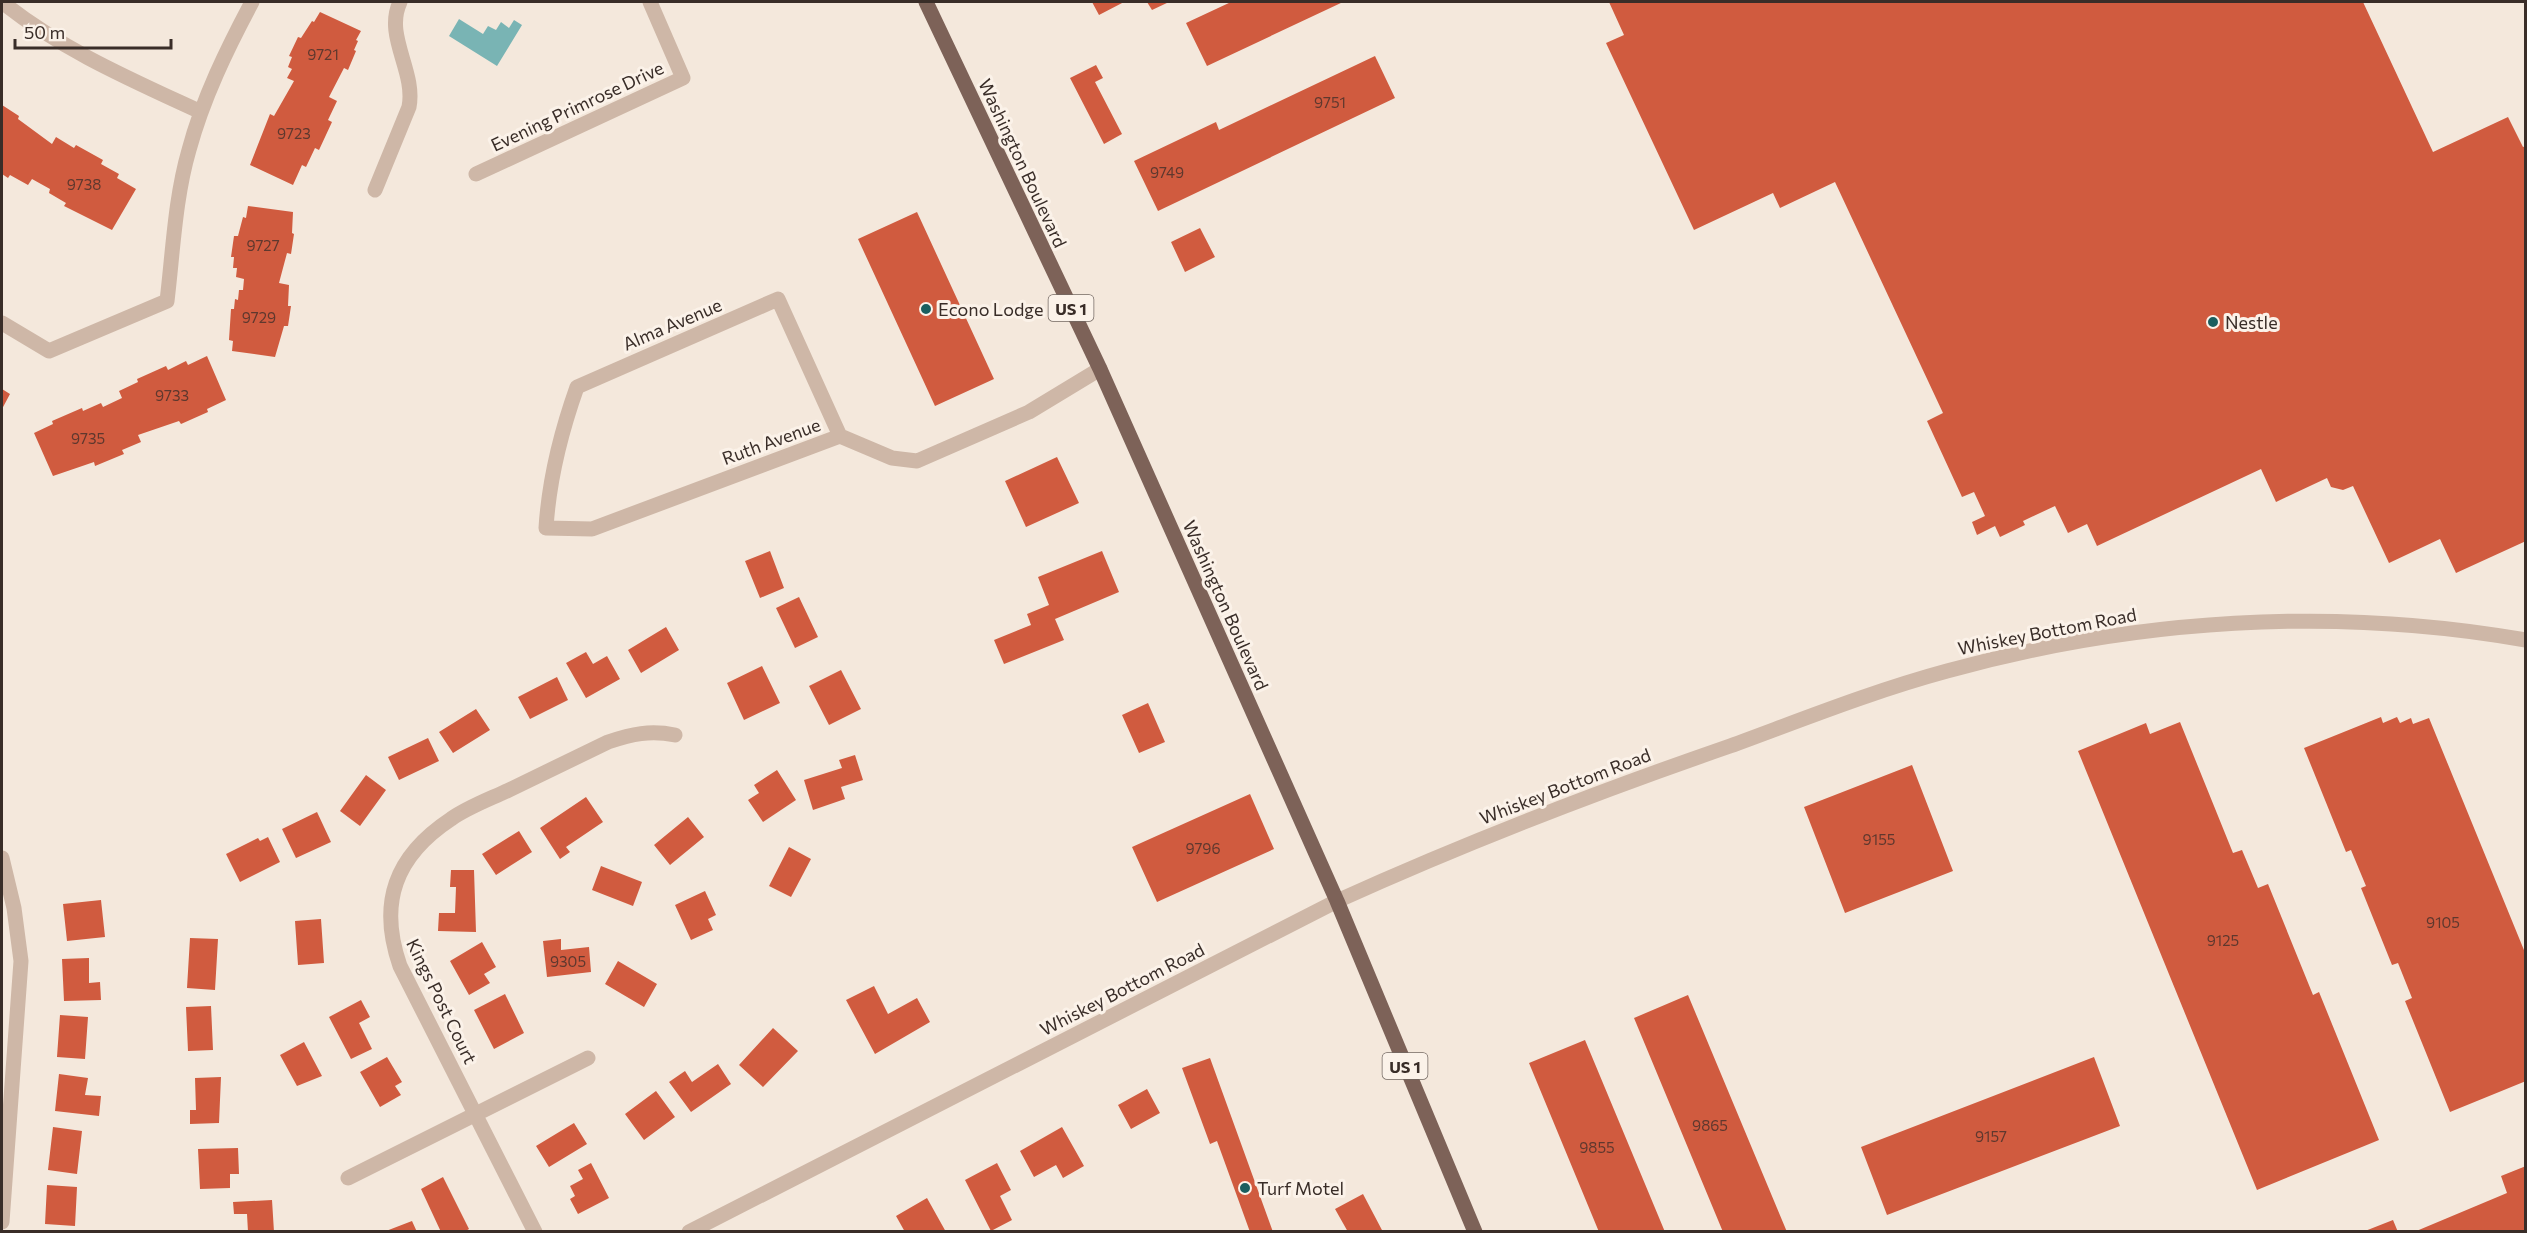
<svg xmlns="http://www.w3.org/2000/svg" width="2527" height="1233" font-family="Commissioner,sans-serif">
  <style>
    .water { fill: #79b4b4 }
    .building { fill: #d05b3f }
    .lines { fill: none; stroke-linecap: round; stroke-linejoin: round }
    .minor { stroke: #ceb7a7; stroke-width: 15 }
    .tertiary { stroke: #ceb7a7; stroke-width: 15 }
    .primary { stroke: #7d6258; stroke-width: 15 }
    .poi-dot { fill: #1a5e5f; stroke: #fbf2e9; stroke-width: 2 }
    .labels { text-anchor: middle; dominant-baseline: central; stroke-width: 6; stroke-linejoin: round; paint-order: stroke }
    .number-label { font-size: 15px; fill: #5f382e }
    .shield { fill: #fbf2e9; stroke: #736862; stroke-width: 1.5 }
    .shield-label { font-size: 16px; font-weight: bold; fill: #392d28 }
    .street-label { font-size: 18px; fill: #392d28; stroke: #fbf2e9 }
    .poi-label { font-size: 18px; fill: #392d28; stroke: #fbf2e9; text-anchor: start }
  </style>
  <rect width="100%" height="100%" fill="#f4e8dc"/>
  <path class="water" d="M459 19 483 34 488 26 496 30 501 22 509 28 514 20 522 25 497 66 449 36Z"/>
  <path class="building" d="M1092 2H1124L1099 15Z
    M1147 2H1169L1152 10Z
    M1231 2H1343L1207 66 1186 23Z
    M1609 2H2363L2433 152 2508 117 2523 147 2526 146V541L2456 573 2440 539 2389 563 2353 486 2343 490 2331 487 2327 478 2276 502 2261 469 2097 546 2087 524 2068 533 2055 506 2023 521 2025 525 2000 537 1995 526 1977 535 1972 522 1985 516 1974 492 1962 497 1927 421 1943 413 1835 182 1780 208 1773 193 1694 230 1606 43 1624 35Z
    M320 12 361 31 356 40 358 41 354 50 356 51 348 70 344 68 329 97 337 101 328 120 332 122 319 150 315 148 306 167 302 165 293 185 250 165 270 114 274 116 294 81 287 78 292 69 288 67 292 57 289 56 298 37 301 38 312 21 314 22Z
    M1375 56 1395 98 1158 211 1134 161 1216 122 1219 130Z
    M1096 65 1103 78 1095 82 1122 134 1104 144 1070 78Z
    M2 105 19 116 18 119 52 144 56 137 74 148 76 145 103 160 101 164 119 174 117 178 136 189 112 230 64 206 66 203 49 193 50 189 32 179 28 185 10 175 8 178 2 174Z
    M248 206 293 212 292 233 294 234 291 254 287 253 279 283 289 285 288 306H291L288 326H284L275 357 232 351 233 341 229 340 231 309H234L235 299 238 300 239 290H243L244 279 236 277 237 268H233L234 257H231L234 236H238L243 217 246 218Z
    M917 212 994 379 935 406 858 239Z
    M1200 228 1215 257 1185 272 1171 242Z
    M207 356 226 400 207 409 208 412 181 424 179 421 138 435 141 442 122 450 124 454 95 466 94 462 53 476 34 433 53 424 52 421 82 408 83 411 101 403 103 407 122 398 119 391 138 382 137 379 166 366 168 370 186 361 188 365Z
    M2 389 10 394 2 409Z
    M1057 457 1079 503 1026 527 1005 481Z
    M770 551 784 588 760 598 745 561Z
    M1102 551 1119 592 1055 619 1064 640 1004 664 994 640 1031 625 1027 614 1049 605 1038 577Z
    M799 597 818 637 795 648 776 608Z
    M666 627 679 650 641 673 628 650Z
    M586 652 593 664 607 656 620 679 586 698 566 663Z
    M762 666 780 703 744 720 727 683Z
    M841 670 861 709 829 725 809 686Z
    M557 677 568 700 530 719 518 697Z
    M1148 703 1165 742 1139 753 1122 715Z
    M476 709 490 730 453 753 439 732Z
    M2381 717 2383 723 2397 717 2400 723 2411 718 2413 724 2429 718 2526 955V1081L2450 1112 2405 1001 2412 998 2398 963 2392 965 2361 888 2366 886 2351 850 2346 852 2304 748Z
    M2180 722 2233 853 2242 850 2258 888 2268 884 2313 995 2319 992 2379 1140 2257 1190 2078 751 2146 723 2150 734Z
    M428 738 439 761 399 780 388 757Z
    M855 755 863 780 841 787 845 799 813 810 804 780 842 768 839 760Z
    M1912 765 1953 871 1845 913 1804 807Z
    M777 770 796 800 763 822 748 800 759 793 754 785Z
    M366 775 386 790 360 826 340 811Z
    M1250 794 1274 849 1157 902 1132 847Z
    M586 797 603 822 566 847 570 852 560 859 540 828Z
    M317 812 331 842 296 858 282 829Z
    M688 817 704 837 670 865 654 845Z
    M519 831 532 852 496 875 482 854Z
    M268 837 280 862 240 882 226 854 258 838 260 841Z
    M789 847 811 859 791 897 769 886Z
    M601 866 642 882 633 906 592 890Z
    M451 870H474L476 932 438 931 439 913H455L456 887H450Z
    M705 891 716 915 708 919 713 930 691 940 675 905Z
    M101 900 105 937 67 941 63 904Z
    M321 919 324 963 298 965 295 921Z
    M190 938 218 939 215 990 187 988Z
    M561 939V950L589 947 591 972 547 977 543 941Z
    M482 942 496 967 484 974 490 983 469 995 450 961Z
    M89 958V983L100 982 101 1000 64 1001 62 959Z
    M618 961 657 984 644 1007 605 984Z
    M874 986 888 1014 917 998 930 1022 875 1054 846 1000Z
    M505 994 524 1033 494 1049 474 1010Z
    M1688 995 1787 1232H1723L1634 1018Z
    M361 1000 370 1017 359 1023 372 1049 351 1059 329 1017Z
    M211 1006 213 1050 188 1051 186 1007Z
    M60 1015 88 1017 85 1059 57 1057Z
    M773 1028 798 1051 763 1087 739 1065Z
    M1585 1040 1665 1232H1599L1529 1063Z
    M304 1042 322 1076 297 1086 280 1055Z
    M387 1057 402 1082 395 1086 401 1095 380 1107 360 1072Z
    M2094 1057 2120 1126 1887 1215 1861 1147Z
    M1210 1058 1273 1232H1250L1217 1141 1210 1144 1182 1068Z
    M718 1064 731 1084 691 1112 669 1082 685 1071 692 1082Z
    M59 1074 88 1078 85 1095 101 1096 99 1116 55 1111Z
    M221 1077 219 1123 190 1124V1110H196L195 1078Z
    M1147 1089 1160 1113 1131 1129 1118 1105Z
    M656 1091 675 1117 644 1140 625 1114Z
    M574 1123 587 1144 549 1167 536 1146Z
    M53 1127 82 1131 77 1174 48 1170Z
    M1062 1127 1084 1166 1063 1178 1056 1165 1034 1177 1020 1151Z
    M238 1148 239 1174H230V1188L200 1189 198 1149Z
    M591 1163 609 1198 578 1214 570 1199 575 1196 570 1186 583 1179 578 1170Z
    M997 1163 1011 1190 1000 1196 1012 1220 991 1231 965 1180Z
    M2526 1166V1232H2414L2507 1193 2501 1176Z
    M443 1177 469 1229 464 1232H441L421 1189Z
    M47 1185 77 1187 75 1226 45 1224Z
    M1363 1194 1383 1232H1348L1335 1209Z
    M927 1198 946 1232H905L896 1216Z
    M272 1200 274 1232H248L247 1214H234L233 1202Z
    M2393 1220 2398 1232H2365V1231Z
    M412 1221 417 1232H386V1231Z"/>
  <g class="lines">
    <path class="minor" d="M2 2C62 50 132 80 201 112
      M476 174 683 78 650 2
      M375 190 409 107C416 71 384 36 400 2
      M2 323 49 351 167 301C173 251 175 198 189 150 203 98 227 49 252 2
      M840 436 778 299 577 387C561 432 549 480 546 528L592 529 840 436 892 458 917 461 1029 412 1100 369
      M2 858 14 908 21 961 2 1222
      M348 1178 588 1058
      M535 1232 400 966C378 903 395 856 451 819 468 807 490 799 509 790 542 774 575 758 608 742 632 734 650 730 675 735"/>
    <path class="tertiary" d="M689 1232 1337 901C1465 843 1597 792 1730 746 1801 720 1873 691 1947 671 2134 619 2334 606 2526 640"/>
    <path class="primary" d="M926 2 1100 369 1337 901 1475 1232"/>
  </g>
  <g class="poi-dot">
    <circle cx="926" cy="309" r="6"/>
    <circle cx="2213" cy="322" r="6"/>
    <circle cx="1245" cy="1188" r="6"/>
  </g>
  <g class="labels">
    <g class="number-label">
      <text x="323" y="54">9721</text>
      <text x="1330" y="102">9751</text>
      <text x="294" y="133">9723</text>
      <text x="1167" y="172">9749</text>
      <text x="84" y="184">9738</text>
      <text x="263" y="245">9727</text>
      <text x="259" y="317">9729</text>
      <text x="172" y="395">9733</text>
      <text x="88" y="438">9735</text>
      <text x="1879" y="839">9155</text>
      <text x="1203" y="848">9796</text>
      <text x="2443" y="922">9105</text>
      <text x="2223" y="940">9125</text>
      <text x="568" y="961">9305</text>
      <text x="1710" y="1125">9865</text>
      <text x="1991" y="1136">9157</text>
      <text x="1597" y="1147">9855</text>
    </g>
    <g class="shield">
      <rect x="1048.5" y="295" width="45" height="26" rx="4.5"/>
      <rect x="1382.5" y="1053" width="45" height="26" rx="4.5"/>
    </g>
    <g class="shield-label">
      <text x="1071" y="308">US 1</text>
      <text x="1405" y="1066">US 1</text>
    </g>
    <g class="street-label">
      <text transform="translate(577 106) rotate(-25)">Evening Primrose Drive</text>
      <text transform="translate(1023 163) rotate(65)">Washington Boulevard</text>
      <text transform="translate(672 324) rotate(-23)">Alma Avenue</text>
      <text transform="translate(771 441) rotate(-20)">Ruth Avenue</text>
      <text transform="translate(1226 605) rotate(66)">Washington Boulevard</text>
      <text transform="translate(2047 631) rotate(-11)">Whiskey Bottom Road</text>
      <text transform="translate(1565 786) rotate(-21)">Whiskey Bottom Road</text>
      <text transform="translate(1122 989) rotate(-27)">Whiskey Bottom Road</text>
      <text transform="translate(442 1001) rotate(64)">Kings Post Court</text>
    </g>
    <g class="poi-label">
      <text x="938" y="309">Econo Lodge</text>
      <text x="2225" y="322">Nestle</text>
      <text x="1257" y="1188">Turf Motel</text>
    </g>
  </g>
  <rect width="2527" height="1233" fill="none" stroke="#392d28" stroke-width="6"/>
  <path d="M15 39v9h156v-9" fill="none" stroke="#392d28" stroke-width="3"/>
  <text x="24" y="39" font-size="18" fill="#392d28" stroke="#fbf2e9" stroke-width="4.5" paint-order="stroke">50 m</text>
</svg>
